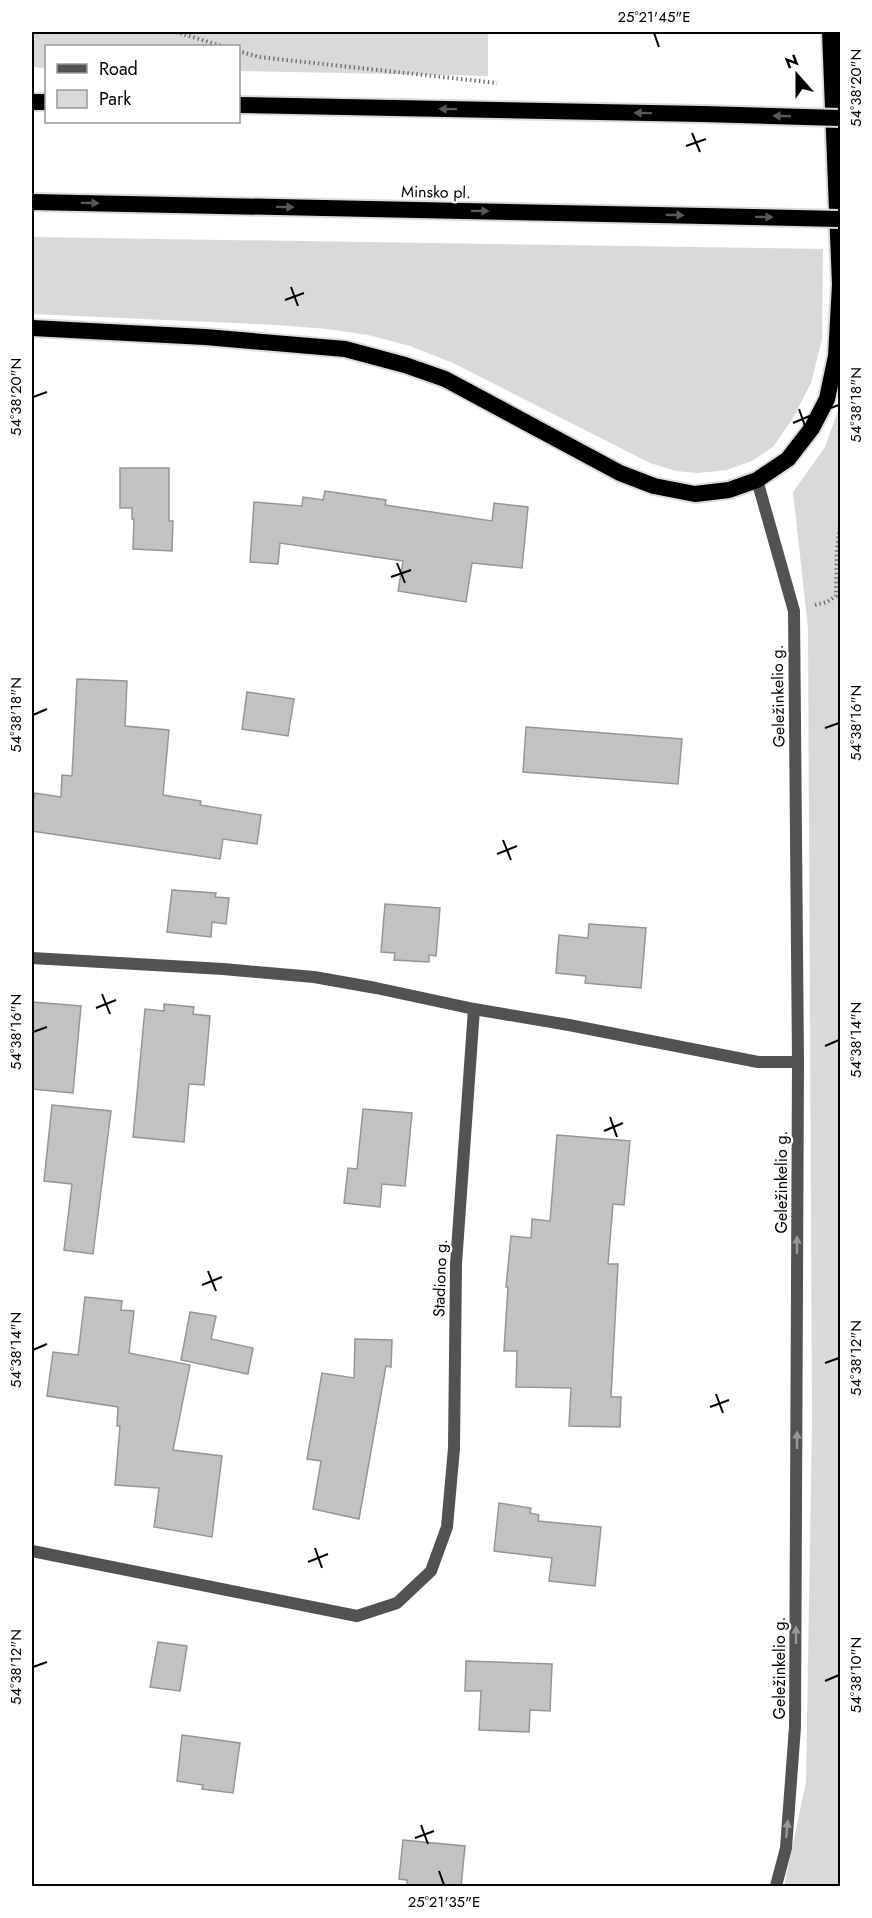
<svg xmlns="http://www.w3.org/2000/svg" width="872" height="1918" font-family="Jost,sans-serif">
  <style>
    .green { fill: #d9d9d9 }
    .building { fill: #c2c2c2; stroke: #969696; stroke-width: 1.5 }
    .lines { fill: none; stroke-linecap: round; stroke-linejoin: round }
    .trunk-casing { stroke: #dbdbdb; stroke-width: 20 }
    .path { stroke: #747474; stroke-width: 4; stroke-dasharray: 1.5 3; stroke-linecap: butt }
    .minor { stroke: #525252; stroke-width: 12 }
    .trunk { stroke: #000; stroke-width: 16 }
    .trunk-bridge-casing { stroke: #dbdbdb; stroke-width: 20; stroke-linecap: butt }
    .trunk-bridge { stroke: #000; stroke-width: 16 }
    .oneway { fill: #595959 }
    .oneway2 { fill: #979797 }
    .ticks { fill: none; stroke: #000; stroke-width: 2 }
    .labels { text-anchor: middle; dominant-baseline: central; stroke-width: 4.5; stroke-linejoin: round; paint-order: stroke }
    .street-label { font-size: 16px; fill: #000; stroke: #fff }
    .neatline { fill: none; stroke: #000; stroke-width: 2 }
    .ticks-label { font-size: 15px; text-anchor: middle; fill: #000 }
  </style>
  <rect width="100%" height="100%" fill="#fff"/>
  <path class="green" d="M32 32H488V76L239 71 238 46H46V68L32 67Z
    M32 237 823 249 822 339 811 383 793 418 773 447 752 461 727 470 698 473 676 471 650 463 453 363 410 346 368 335 327 329 276 325 32 314Z
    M840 405V1886H784L806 1782 812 1422 808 628 793 492 825 447Z"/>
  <path class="building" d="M120 468H169V521H173L172 551 133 549 134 519H132V508H120Z
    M325 491 386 500 385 505 492 521 494 503 528 507 522 568 472 563 466 602 398 591 403 561 280 543 278 564 250 562 254 502 302 506 303 497 323 500Z
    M77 679 127 681 125 726 169 730 163 795 201 801 200 805 261 815 257 844 223 839 220 859 32 831V797L34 798 35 793 61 797 62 775 72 776Z
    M247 692 294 699 288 736 242 729Z
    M526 727 682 739 678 784 523 772Z
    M172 890 216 893 215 897 229 898 226 924 212 922 211 937 167 932Z
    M385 904 440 908 436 956 429 955V962L394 960 395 953 381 952Z
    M589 924 646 928 641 988 585 983 586 976 556 973 559 935 588 938Z
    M32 1002 81 1006 73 1093 32 1089Z
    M164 1004 194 1007 193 1014 210 1016 204 1085 189 1084 184 1142 133 1137 145 1009 164 1011Z
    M52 1105 111 1111 93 1254 64 1250 72 1184 44 1181Z
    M363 1109 412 1113 405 1186 382 1184 380 1207 344 1203 348 1168 357 1169Z
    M557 1135 630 1141 624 1205 613 1204 608 1264H618L611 1397H621L620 1427 569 1426 571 1388 516 1387 517 1351H504L508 1287H506L511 1236 531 1238 532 1219 550 1221Z
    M85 1297 122 1301 121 1310 134 1311 129 1353 190 1365 173 1450 222 1456 212 1537 154 1527 159 1488 115 1485 120 1426H117L118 1407 47 1396 53 1352 78 1355Z
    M190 1312 216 1316 211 1339 253 1348 248 1374 181 1360Z
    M355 1339 392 1340 391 1367 386 1366 359 1519 313 1509 321 1461 307 1459 322 1373 354 1378Z
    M499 1503 531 1508 530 1513 539 1515 538 1521 601 1527 595 1586 549 1581 552 1558 494 1551Z
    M158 1642 187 1646 180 1691 150 1687Z
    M466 1661 552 1664 550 1711 530 1710 529 1732 479 1730 481 1691H465Z
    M182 1735 240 1743 233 1793 202 1789 203 1785 177 1781Z
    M403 1840 465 1846 461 1887H407V1880L399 1879Z"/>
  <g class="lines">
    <g class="trunk-casing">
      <path id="trunk" d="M32 102H46
        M238 105 702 114
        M32 202 705 216
        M32 328 205 337 345 349 405 365 445 379 620 473 654 486 695 494 729 490 757 480 788 459 812 428 827 399 836 356 840 285 830 32"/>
    </g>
    <path class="path" d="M176 32 222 46
      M238 51 259 57 497 83
      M815 605 827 602 836 596 837 550 840 524"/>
    <path class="minor" d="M757 480 794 611 798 1062 795 1727 786 1848 776 1886
      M32 958 223 969 314 977 376 988 474 1009 569 1025 758 1062H798
      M32 1551 357 1616 397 1603 431 1571 447 1527 454 1448 456 1264 474 1009"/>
    <use href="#trunk" class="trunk"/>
    <g class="trunk-bridge-casing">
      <path id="trunk-bridge" d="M702 114 840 118
        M705 216 840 219"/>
    </g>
    <use href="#trunk-bridge" class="trunk-bridge"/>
  </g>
  <defs><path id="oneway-solid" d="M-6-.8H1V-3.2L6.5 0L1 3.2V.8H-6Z" transform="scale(1.5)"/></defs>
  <g class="oneway">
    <use href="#oneway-solid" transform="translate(448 109) rotate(-179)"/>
    <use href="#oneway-solid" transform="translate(643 113) rotate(-179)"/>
    <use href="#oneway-solid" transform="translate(782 116) rotate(-178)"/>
    <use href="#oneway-solid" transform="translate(90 203) rotate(1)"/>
    <use href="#oneway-solid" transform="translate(285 207) rotate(1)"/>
    <use href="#oneway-solid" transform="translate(480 211) rotate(1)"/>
    <use href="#oneway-solid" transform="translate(675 215) rotate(1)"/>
    <use href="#oneway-solid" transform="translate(764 217) rotate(1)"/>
  </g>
  <g class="oneway2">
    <use href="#oneway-solid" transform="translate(797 1245) rotate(-90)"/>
    <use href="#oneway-solid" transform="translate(797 1440) rotate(-90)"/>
    <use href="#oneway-solid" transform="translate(796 1635) rotate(-90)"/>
    <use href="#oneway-solid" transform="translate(787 1829) rotate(-85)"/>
  </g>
  <path class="ticks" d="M654 33 659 47M825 93 839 88M692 133 700 152M686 146 706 139M291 287 298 306M285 300 304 293M33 397 47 392M799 409 806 429M825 410 839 405M793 423 812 415M397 563 405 583M391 577 411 570M33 715 47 709M825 728 839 723M503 840 511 860M497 854 517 846M102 994 110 1014M96 1008 116 1000M33 1032 47 1027M825 1046 839 1040M610 1117 617 1137M604 1131 623 1123M208 1271 216 1291M202 1285 222 1277M33 1350 47 1344M825 1363 839 1358M716 1394 723 1413M710 1407 729 1400M315 1548 322 1568M308 1562 328 1554M33 1667 47 1662M825 1681 839 1675M421 1825 428 1844M415 1838 434 1831M439 1871 444 1885"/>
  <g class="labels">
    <g class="street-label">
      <text transform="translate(436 192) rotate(1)">Minsko pl.</text>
      <text transform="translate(778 696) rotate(-91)">Geležinkelio g.</text>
      <text transform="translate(781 1182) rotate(-90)">Geležinkelio g.</text>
      <text transform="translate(440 1278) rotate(-88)">Stadiono g.</text>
      <text transform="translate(779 1668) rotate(-90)">Geležinkelio g.</text>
    </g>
  </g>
  <rect width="872" height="1918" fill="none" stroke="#ffffff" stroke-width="66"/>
  <rect x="45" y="45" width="195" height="78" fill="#ffffff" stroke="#999999" stroke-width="1.5"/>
  <rect x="57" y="64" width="30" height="9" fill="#525252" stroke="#999999" stroke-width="1.5"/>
  <text x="99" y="75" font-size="18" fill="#000000">Road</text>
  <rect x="57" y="90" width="30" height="18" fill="#d9d9d9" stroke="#999999" stroke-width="1.5"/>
  <text x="99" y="105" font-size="18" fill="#000000">Park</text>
  <g transform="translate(797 75) rotate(339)" stroke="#ffffff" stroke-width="4.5" paint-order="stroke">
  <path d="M0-4.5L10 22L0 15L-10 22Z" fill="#000000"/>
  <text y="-9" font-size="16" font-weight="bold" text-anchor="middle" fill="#000000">N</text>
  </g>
  <rect x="33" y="33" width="806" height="1852" class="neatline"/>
  <g class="ticks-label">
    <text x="654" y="22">25°21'45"E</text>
    <text transform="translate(856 88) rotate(-90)" y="5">54°38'20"N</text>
    <text transform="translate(16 397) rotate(-90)" y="5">54°38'20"N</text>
    <text transform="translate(856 405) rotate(-90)" y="5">54°38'18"N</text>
    <text transform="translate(16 715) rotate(-90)" y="5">54°38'18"N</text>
    <text transform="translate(856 723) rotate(-90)" y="5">54°38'16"N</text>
    <text transform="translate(16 1032) rotate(-90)" y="5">54°38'16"N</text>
    <text transform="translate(856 1040) rotate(-90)" y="5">54°38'14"N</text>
    <text transform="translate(16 1350) rotate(-90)" y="5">54°38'14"N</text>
    <text transform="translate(856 1358) rotate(-90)" y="5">54°38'12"N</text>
    <text transform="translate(16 1667) rotate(-90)" y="5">54°38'12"N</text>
    <text transform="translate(856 1675) rotate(-90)" y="5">54°38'10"N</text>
    <text x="444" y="1907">25°21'35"E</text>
  </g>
</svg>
